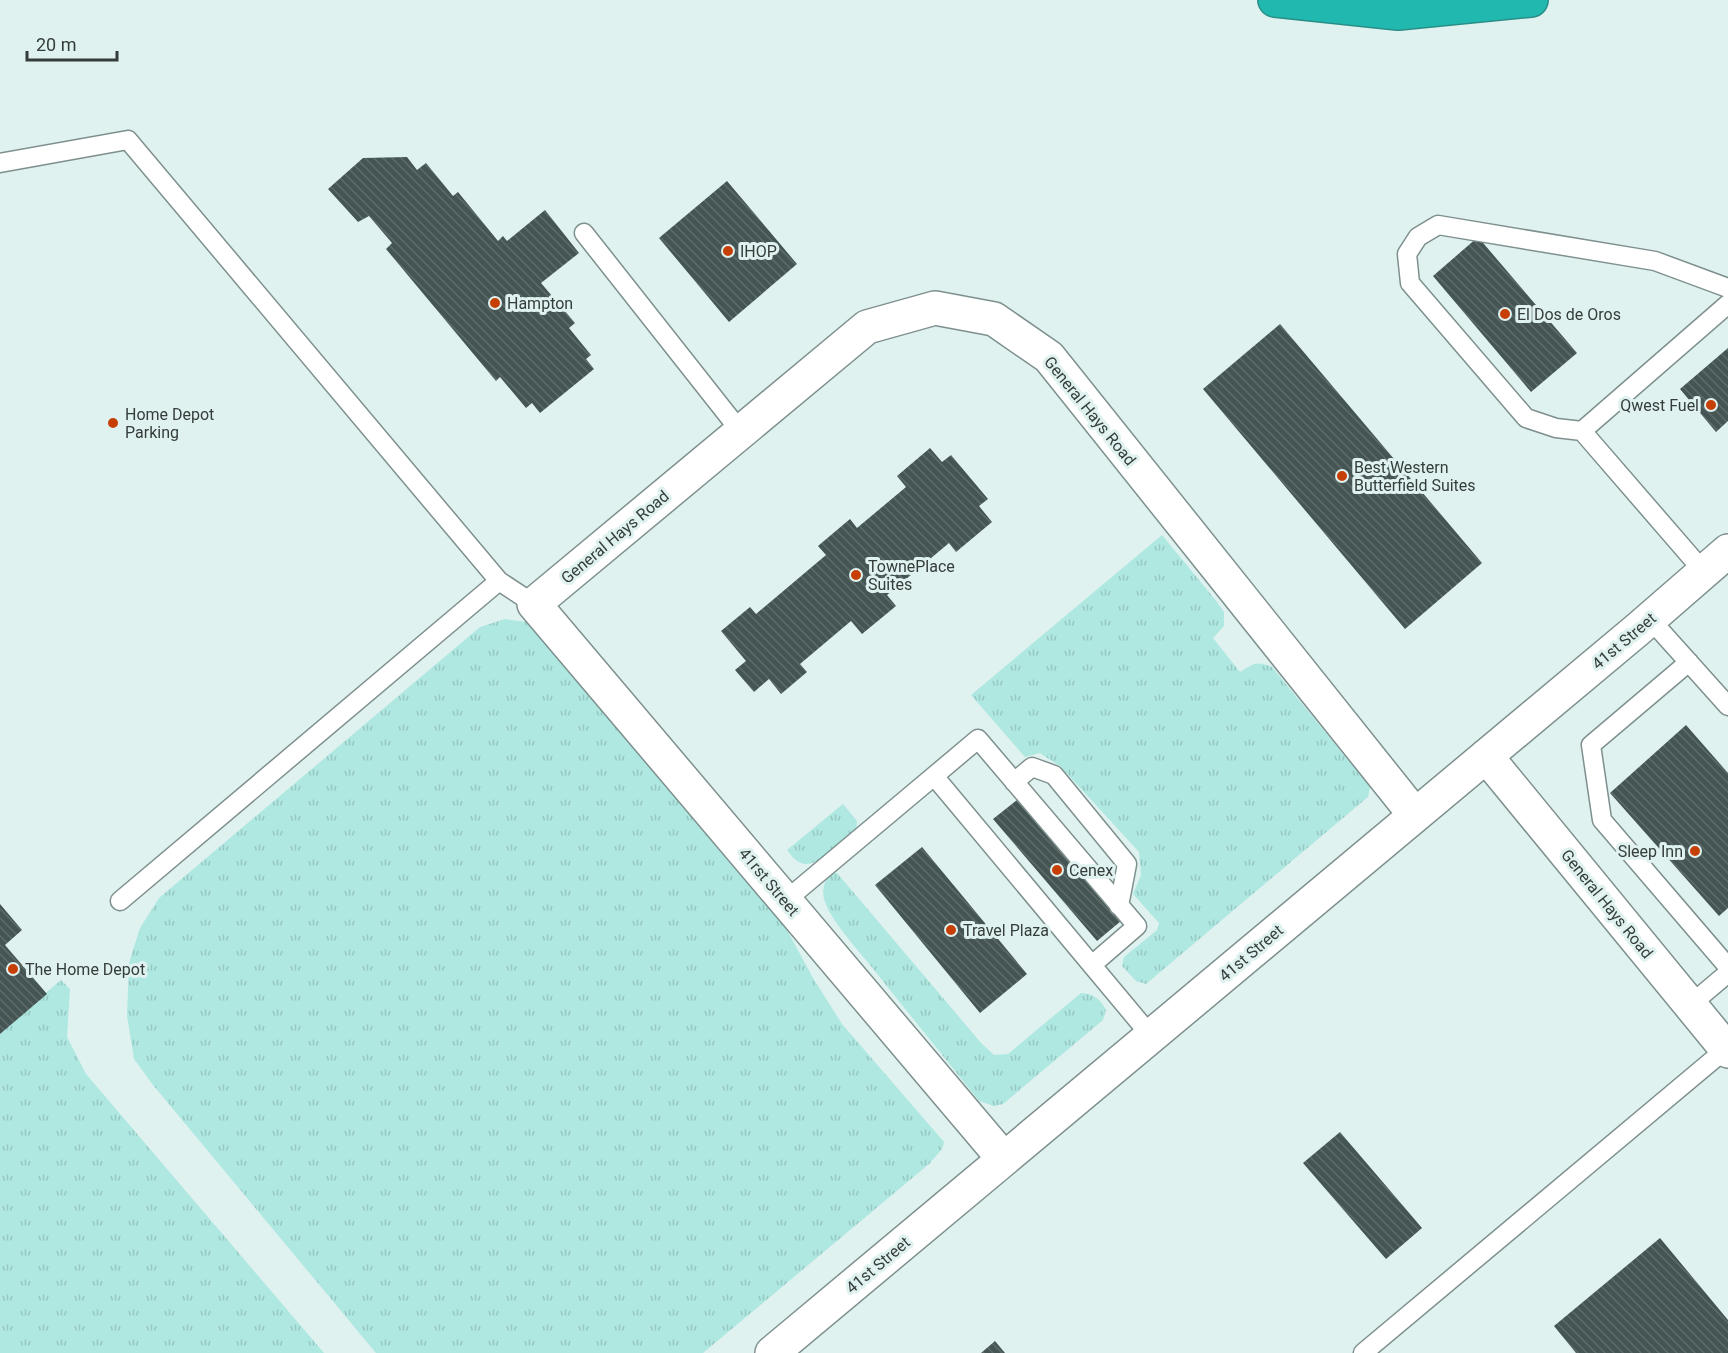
<svg xmlns="http://www.w3.org/2000/svg" width="1728" height="1353" font-family="Roboto,sans-serif">
  <style>
    .grass { fill: url(#grass-tufts) }
    .building { fill: url(#building-back-hatch) }
    .lines { fill: none; stroke-linecap: round; stroke-linejoin: round }
    .lane-casing { stroke: #7e908e; stroke-width: 21 }
    .street-casing { stroke: #7e908e; stroke-width: 36 }
    .highway-casing { stroke: #288e87; stroke-width: 36 }
    .lane { stroke: #fff; stroke-width: 18 }
    .street { stroke: #fff; stroke-width: 33 }
    .highway { stroke: #21b9af; stroke-width: 33 }
    .poi-dot { fill: #c63f06; stroke: #dff2ef; stroke-width: 2 }
    .labels { text-anchor: middle; dominant-baseline: central; stroke-width: 6; stroke-linejoin: round; paint-order: stroke }
    .poi-label { font-size: 16px; fill: #353d3c; stroke: #dff2ef; text-anchor: start }
    .street-label { font-size: 16px; fill: #353d3c; stroke: #dff2ef }
  </style>
  <defs>
    <pattern id="grass-tufts" width="24" height="20" patternUnits="userSpaceOnUse" patternTransform="scale(1.5)"><rect width="24" height="20" fill="#afe7e1"/><path d="M3 7l-1-3M5 7V3M7 7l1-3M15 17l-1-3M17 17v-4M19 17l1-3" fill="none" stroke="#97c7c2"/></pattern>
    <pattern id="building-back-hatch" width="6" height="6" patternUnits="userSpaceOnUse" patternTransform="scale(1.5)"><rect width="6" height="6" fill="#455553"/><path d="M-1 5l2 2M0 0l6 6M5-1l2 2" fill="none" stroke="#5e6b6a"/></pattern>
  </defs>
  <rect width="100%" height="100%" fill="#dff2ef"/>
  <path class="grass" d="M1162 535 1217 602 1224 612V626L1213 638 1240 672C1253 664 1256 660 1272 667L1370 787 1368 797 1146 984 1136 981 1122 966 1124 957 1157 930 1159 923 1133 894 1141 875 1139 852 1061 767 1040 753 1025 757 971 695Z
    M505 619 533 623 780 917 813 978 842 1024 944 1142 942 1149 929 1164 703 1353H376L153 1085 134 1059 127 1016 129 963 140 928 159 898 480 627Z
    M843 804 857 821 856 830C844 840 817 870 801 863 795 861 791 855 787 850Z
    M832 873H837L982 1044 994 1055 1008 1054 1081 993C1094 994 1100 999 1106 1010L1103 1020 1003 1104 994 1106 979 1101C943 1056 906 1010 870 965 857 949 831 920 825 902 821 892 824 879 832 873Z
    M61 980 70 989 67 1037 86 1074 324 1353H0V1031Z"/>
  <path class="building" d="M407 157 417 170 426 163 453 196 458 192 498 241 503 236 507 241 545 210 579 253 541 283 575 323 569 328 591 355 586 359 594 369 540 413 532 403 526 408 500 377 496 381 386 249 392 243 369 216 358 222 328 189 363 158Z
    M727 181 797 264 729 322 659 238Z
    M1478 237 1577 353 1531 392 1433 276Z
    M1280 324 1482 563 1405 629 1203 389Z
    M1728 348V421L1716 432 1680 389Z
    M930 448 942 462 951 455 988 499 979 506 992 522 956 552 949 543 887 595 896 606 862 634 851 621 800 664 807 672 781 694 769 679 754 692 735 670 746 661 721 631 750 607 756 614 826 555 818 546 850 519 857 528 906 487 897 476Z
    M1686 725 1728 773V908L1719 916 1610 793Z
    M1017 800 1121 921 1097 941 993 819Z
    M922 847 1027 974 980 1013 875 885Z
    M0 904 22 930 5 945 47 994 0 1034Z
    M1340 1132 1422 1228 1386 1259 1303 1163Z
    M1660 1238 1728 1320V1353H1576L1554 1326Z
    M995 1341 1005 1353H981Z"/>
  <g class="lines">
    <g class="lane-casing">
      <path id="lane" d="M0 163 128 140 499 581 120 901
        M584 233 741 432
        M1582 431 1728 304
        M1704 572 1582 431 1556 428 1526 418 1410 283 1407 254 1418 237 1438 225 1655 261 1728 288
        M499 581 534 604
        M1650 619 1728 706
        M1689 662 1591 745 1602 820 1728 967
        M934 776 978 739 1137 926 1093 964
        M1014 782 1032 767 1054 775 1127 864 1119 906
        M785 901 934 776 1151 1036
        M1690 1005 1728 973
        M1363 1353 1726 1049"/>
    </g>
    <g class="street-casing">
      <path id="street" d="M1486 756 1728 1051
        M1004 1159 534 604 867 327 935 308 994 319 1049 357 1415 815
        M772 1353 1637 630 1728 551"/>
    </g>
    <g class="highway-casing">
      <path id="highway" d="M1275 0 1398 13 1531 0"/>
    </g>
    <use href="#lane" class="lane"/>
    <use href="#street" class="street"/>
    <use href="#highway" class="highway"/>
  </g>
  <g class="poi-dot">
    <circle cx="728" cy="251" r="6"/>
    <circle cx="495" cy="303" r="6"/>
    <circle cx="1505" cy="314" r="6"/>
    <circle cx="1711" cy="405" r="6"/>
    <circle cx="113" cy="423" r="6"/>
    <circle cx="1342" cy="476" r="6"/>
    <circle cx="856" cy="575" r="6"/>
    <circle cx="1695" cy="851" r="6"/>
    <circle cx="1057" cy="870" r="6"/>
    <circle cx="951" cy="930" r="6"/>
    <circle cx="13" cy="969" r="6"/>
  </g>
  <g class="labels">
    <g class="poi-label">
      <text x="740" y="251">IHOP</text>
      <text x="507" y="303">Hampton</text>
      <text x="1517" y="314">El Dos de Oros</text>
      <text x="1699" y="405" text-anchor="end">Qwest Fuel</text>
      <text x="125" y="414">Home Depot<tspan x="125" dy="18">Parking</tspan></text>
      <text x="1354" y="467">Best Western<tspan x="1354" dy="18">Butterfield Suites</tspan></text>
      <text x="868" y="566">TownePlace<tspan x="868" dy="18">Suites</tspan></text>
      <text x="1683" y="851" text-anchor="end">Sleep Inn</text>
      <text x="1069" y="870">Cenex</text>
      <text x="963" y="930">Travel Plaza</text>
      <text x="25" y="969">The Home Depot</text>
    </g>
    <g class="street-label">
      <text transform="translate(1090 411) rotate(51)">General Hays Road</text>
      <text transform="translate(615 537) rotate(-40)">General Hays Road</text>
      <text transform="translate(1624 641) rotate(-40)">41st Street</text>
      <text transform="translate(769 882) rotate(50)">41rst Street</text>
      <text transform="translate(1607 904) rotate(51)">General Hays Road</text>
      <text transform="translate(1251 953) rotate(-40)">41st Street</text>
      <text transform="translate(878 1265) rotate(-40)">41st Street</text>
    </g>
  </g>
  <path d="M27 51v9h90v-9" fill="none" stroke="#353d3c" stroke-width="3"/>
  <text x="36" y="51" font-size="18" fill="#353d3c" stroke="#dff2ef" stroke-width="4.5" paint-order="stroke">20 m</text>
</svg>
